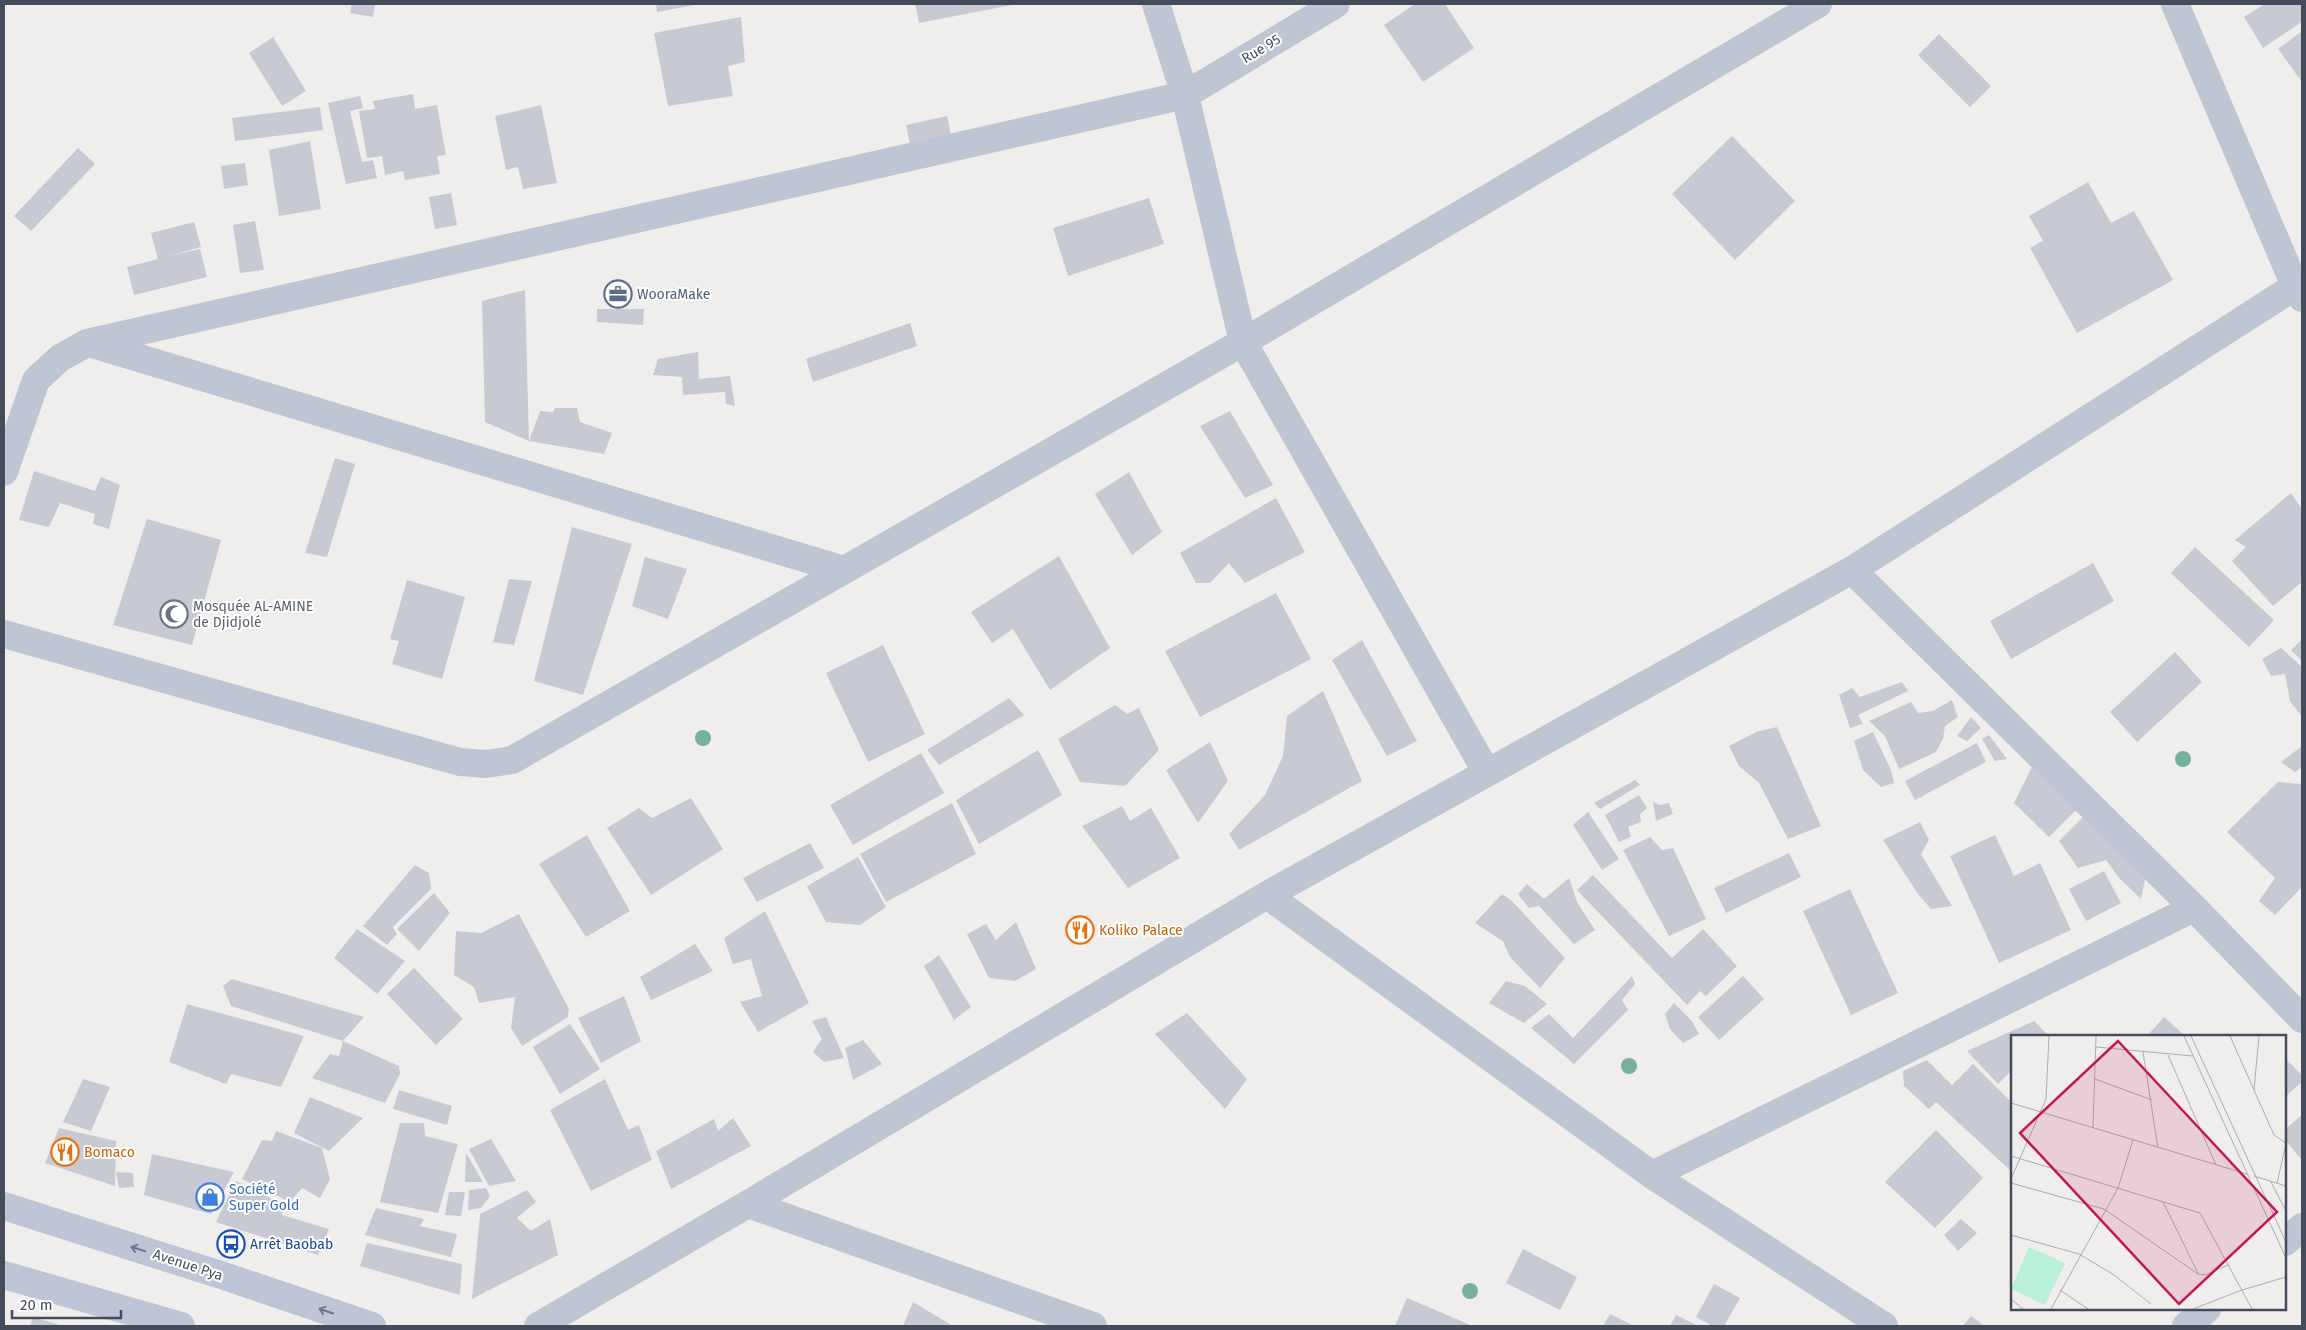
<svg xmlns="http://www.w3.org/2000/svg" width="2306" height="1330" font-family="'Fira Sans',sans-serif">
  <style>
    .building { fill: #c8cad3 }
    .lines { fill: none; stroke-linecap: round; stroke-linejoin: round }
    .minor { stroke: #bfc6d3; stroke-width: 28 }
    .secondary { stroke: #bec5d7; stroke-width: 28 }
    .tree { fill: #76b09e }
    .oneway { stroke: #6f7686 }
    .labels { text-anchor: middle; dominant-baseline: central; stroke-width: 4; stroke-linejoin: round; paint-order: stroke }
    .street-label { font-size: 14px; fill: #444c5b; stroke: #fff }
    .service-label { font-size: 14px; fill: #4e5e75; stroke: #fff; text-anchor: start }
    .worship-label { font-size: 14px; fill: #5b616d; stroke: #fff; text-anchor: start }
    .food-label { font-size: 14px; fill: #c56008; stroke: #fff; text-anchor: start }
    .shop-label { font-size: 14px; fill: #366cbe; stroke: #fff; text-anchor: start }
    .transit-label { font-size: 14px; fill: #164399; stroke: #fff; text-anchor: start }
    .inset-road { fill: none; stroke: #abadb3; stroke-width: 1 }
    .view { fill: #c2185b; fill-opacity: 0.15; stroke: #c2185b; stroke-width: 2.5 }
    .inset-edge { fill: none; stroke: #444c5b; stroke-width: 2.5 }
  </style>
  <rect width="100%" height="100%" fill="#f0eded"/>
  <path class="building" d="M352 4H375L373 17 350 13Z
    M656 4H695V5L657 12Z
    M915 4H1012V5L919 23Z
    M1415 4H1445L1474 48 1423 82 1384 25Z
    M2265 4H2302V22L2263 48 2244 17Z
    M741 17 745 62 728 66 733 96 668 106 654 33Z
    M2302 31V82L2278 49Z
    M1939 34 1991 86 1970 107 1918 55Z
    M273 37 306 91 282 106 249 53Z
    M413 94 415 109 437 105 446 155 437 156 440 174 405 180 403 171 385 175 382 156 367 158 359 111 375 109 373 101Z
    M360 96 363 108 350 111 362 162 373 160 377 178 346 184 328 103Z
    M541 105 557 183 523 189 518 167 506 170 495 116Z
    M320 107 323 130 235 141 232 118Z
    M947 116 951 135 910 144 906 125Z
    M1732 136 1795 201 1735 260 1672 194Z
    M310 141 321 209 279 216 269 150Z
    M78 148 95 164 31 231 14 216Z
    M245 163 248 185 224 189 221 166Z
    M2088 182 2111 223 2134 211 2173 280 2077 333 2030 248 2043 241 2029 216Z
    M451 193 457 225 435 229 429 197Z
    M1149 198 1164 244 1068 276 1053 228Z
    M255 221 264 270 240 273 233 225Z
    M194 222 201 247 169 256 200 249 207 277 134 295 127 267 158 259 151 233Z
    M525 290 529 441 540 411 553 412 555 408H577L580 422 612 433 604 454 529 441 485 422 482 301Z
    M597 309H644L643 325 597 322Z
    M910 323 917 346 813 382 806 359Z
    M698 352 699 379 730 376 735 406 726 404 725 392 683 395 682 377 653 375 658 359Z
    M1230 411 1273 485 1245 498 1200 426Z
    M335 458 355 464 327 557 305 553Z
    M34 471 95 491 101 477 120 485 109 529 93 524 95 514 60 503 49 527 19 520Z
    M1129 472 1162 532 1132 555 1095 494Z
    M2291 493 2302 509V582L2273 606 2232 561 2246 547 2235 540Z
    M1276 498 1305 552 1245 583 1229 563 1210 583H1196L1180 553Z
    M147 519 221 540 192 645 113 625Z
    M572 527 632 544 583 695 534 681Z
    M2195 547 2274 620 2249 647 2171 573Z
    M1059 556 1110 648 1050 690 1013 629 992 643 971 612Z
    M645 557 687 569 668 619 632 606Z
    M2093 563 2114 601 2011 659 1990 621Z
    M509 579 532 581 514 645 493 642Z
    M407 580 465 597 442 679 392 664 399 641 390 639Z
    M1276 593 1311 659 1200 717 1165 651Z
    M2302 639V661L2291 650Z
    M1362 640 1417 741 1387 756 1332 660Z
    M883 645 925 734 868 762 826 673Z
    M2281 648 2302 667V717L2290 701 2285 674 2271 676 2262 659Z
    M2175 652 2202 682 2137 742 2110 712Z
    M1902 682 1908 691 1858 715 1863 724 1850 728 1839 695 1852 688 1860 697Z
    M1323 691 1362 781 1239 850 1229 834 1265 795 1283 756 1287 716Z
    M1009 698 1024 715 939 765 927 750Z
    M1952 700 1958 717 1945 726 1943 739 1936 752 1899 769 1885 736 1869 721 1911 702 1918 713 1933 711Z
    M1115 705 1127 714 1139 708 1159 750 1125 786 1080 782 1058 739Z
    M1971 717 1981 728 1967 741 1957 736Z
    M1777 727 1821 826 1788 839 1759 783 1739 766 1729 746 1756 732Z
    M1873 732 1891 770 1894 783 1881 787 1863 770 1854 741Z
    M1989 735 2007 759 1995 761 1982 739Z
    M1210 742 1228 781 1198 823 1166 770Z
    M1977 743 1986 762 1915 800 1905 781Z
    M2302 746V767L2295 772 2281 762Z
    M1038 750 1062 795 979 844 956 800Z
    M921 753 944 793 853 845 830 805Z
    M2034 763 2078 808 2049 837 2014 803Z
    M1635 780 1640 785 1600 809 1594 803Z
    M2278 782 2302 784V887L2275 915 2259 901 2275 878 2227 832Z
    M1639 795 1647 808 1640 814 1641 822 1628 827 1631 837 1619 842 1605 815Z
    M691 798 723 849 651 895 607 828 639 808 652 818Z
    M1653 802 1660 805 1669 803 1673 814 1656 821Z
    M952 803 976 854 886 902 860 854Z
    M1122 806 1130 821 1151 808 1180 858 1128 888 1082 826Z
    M1588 812 1619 859 1602 870 1573 825Z
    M2086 814 2146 875 2141 899 2119 878 2106 860 2078 868 2059 841Z
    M1920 822 1929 840 1921 854 1952 906 1931 909 1918 894 1883 840Z
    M587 835 630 911 586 937 539 864Z
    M1995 835 2014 876 2040 863 2071 930 1999 963 1950 856Z
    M1650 837 1662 850 1673 848 1706 919 1669 936 1623 850Z
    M810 843 824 868 757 902 743 878Z
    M1789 853 1801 877 1726 913 1714 888Z
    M858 857 886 907 860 925 826 922 807 886Z
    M415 865 429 873 431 889 393 927 397 934 387 945 363 926Z
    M2104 871 2121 903 2086 921 2069 889Z
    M1593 875 1672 958 1703 929 1737 966 1706 996 1700 991 1687 1005 1577 890Z
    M1569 878 1577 902 1595 930 1574 944 1539 906 1529 908 1518 894 1527 884 1544 899Z
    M1850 889 1898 993 1851 1015 1803 911Z
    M434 893 450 913 419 951 397 929Z
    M1502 894 1512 901 1565 958 1540 988 1510 957 1503 941 1475 923Z
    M765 911 809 1003 758 1032 740 1002 762 996 751 959 733 964 724 938Z
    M519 914 569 1009 568 1017 522 1046 511 1028 515 997 479 1003 474 987 454 975 456 931 481 933Z
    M1016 922 1036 969 1015 981 989 978 967 934 986 924 996 940Z
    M357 929 405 961 377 994 334 958Z
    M695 944 713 971 651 1000 640 977Z
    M939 955 971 1007 954 1020 924 966Z
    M414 968 463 1019 436 1045 387 994Z
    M1632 976 1635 984 1622 1000 1628 1010 1574 1064 1531 1028 1549 1014 1573 1038Z
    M1743 976 1764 999 1719 1040 1698 1017Z
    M232 979 364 1017 343 1041 399 1066 400 1074 385 1103 312 1078 330 1054 339 1056 343 1041 231 1006 223 986Z
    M1506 981 1525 986 1547 1004 1524 1023 1489 1003Z
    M624 996 641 1041 601 1063 578 1018Z
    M1674 1003 1692 1021 1699 1034 1683 1043 1670 1029 1665 1014Z
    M187 1004 304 1036 281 1087 231 1074 226 1084 169 1062Z
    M1187 1013 1247 1079 1225 1109 1155 1034Z
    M826 1017 844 1058 824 1062 813 1052 822 1039 812 1021Z
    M2164 1017 2185 1036H2147Z
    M2034 1021 2048 1035 2012 1036V1070L1998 1084 1967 1051Z
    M570 1024 600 1069 560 1094 533 1047Z
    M863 1040 882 1064 853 1080 845 1048Z
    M2285 1058 2302 1075V1082L2285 1097Z
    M1927 1060 1952 1085 1973 1064 2012 1103V1172L1936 1102 1929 1109 1904 1086 1903 1071Z
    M83 1079 110 1087 91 1131 63 1122Z
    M605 1079 628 1130 639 1125 652 1160 591 1191 550 1110Z
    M399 1090 452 1106 447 1125 393 1109Z
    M310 1097 363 1118 329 1151 294 1133Z
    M2302 1115V1160L2285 1140V1129Z
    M733 1118 751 1146 671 1189 656 1151 714 1119 718 1131Z
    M400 1123H424L425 1136 458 1144 438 1213 380 1202Z
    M59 1128 116 1141 115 1186 45 1163Z
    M1936 1130 1983 1178 1935 1228 1885 1182Z
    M276 1131 322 1148 330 1179 320 1198 302 1188 290 1202 242 1179 262 1140 272 1141Z
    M491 1139 516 1181 489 1186 469 1149Z
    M466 1153 483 1182H465Z
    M152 1154 234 1172 211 1214 144 1195Z
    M116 1172 133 1173 134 1187 119 1188Z
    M236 1181 286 1206 282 1215 329 1229 318 1255 216 1222Z
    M486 1188 490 1196 481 1208 468 1210 469 1190Z
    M527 1190 536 1202 517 1218 531 1231 550 1219 558 1255 472 1299 480 1214Z
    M449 1192H465L461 1216 445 1215Z
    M376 1208 424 1219 420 1226 457 1234 451 1257 365 1235Z
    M1961 1219 1977 1233 1958 1251 1944 1235Z
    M367 1243 462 1264 460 1295 360 1266Z
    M1523 1249 1577 1277 1560 1310 1506 1283Z
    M1714 1284 1740 1298 1724 1326H1713L1696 1317Z
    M1407 1298 1473 1326H1395Z
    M913 1302 953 1326H903Z
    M1610 1314 1634 1326H1603Z
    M1676 1315 1698 1326H1670Z
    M1971 1316 1984 1326H1963Z
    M33 1317 63 1326H30Z"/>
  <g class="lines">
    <path class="minor" d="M1156 4 1185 95 1243 342 1487 773
      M2175 4 2295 286 2302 298
      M89 343 844 570
      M4 472 36 380 60 358 87 343 1185 95 1336 4
      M1852 570 2194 908 2302 1019
      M4 634 460 762 486 764 512 760 1243 342 1818 4
      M1267 895 1652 1175 1884 1326
      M1652 1175 2194 908
      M748 1204 1093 1326
      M2285 1242 2302 1227
      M538 1326 748 1204 1267 895 1852 570 2302 282
      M2186 1326 2207 1309"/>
    <path class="secondary" d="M4 1206 221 1275 372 1326
      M4 1275 181 1326"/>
  </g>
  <g class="tree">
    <circle cx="703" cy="738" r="8"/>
    <circle cx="2183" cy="759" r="8"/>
    <circle cx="1629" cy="1066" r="8"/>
    <circle cx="1470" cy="1291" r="8"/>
  </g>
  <defs><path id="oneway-shaft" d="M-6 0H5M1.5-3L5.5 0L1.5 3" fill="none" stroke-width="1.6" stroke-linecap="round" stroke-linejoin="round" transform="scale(1.25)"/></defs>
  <g class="oneway">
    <use href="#oneway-shaft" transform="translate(138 1249) rotate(-162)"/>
    <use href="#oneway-shaft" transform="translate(326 1311) rotate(-161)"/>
  </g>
  <defs>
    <g id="office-ring" transform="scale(1.4375)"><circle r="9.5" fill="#fff" stroke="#5c6f8a" stroke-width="1.5"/><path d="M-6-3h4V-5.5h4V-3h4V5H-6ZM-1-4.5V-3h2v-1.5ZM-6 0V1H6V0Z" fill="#5c6f8a"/></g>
    <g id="mosque-ring" transform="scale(1.4375)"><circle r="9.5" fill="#fff" stroke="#6b7280" stroke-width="1.5"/><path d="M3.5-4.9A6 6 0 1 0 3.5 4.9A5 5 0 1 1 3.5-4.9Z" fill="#6b7280"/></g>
    <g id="restaurant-ring" transform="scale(1.4375)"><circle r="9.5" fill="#fff" stroke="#e8710a" stroke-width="1.5"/><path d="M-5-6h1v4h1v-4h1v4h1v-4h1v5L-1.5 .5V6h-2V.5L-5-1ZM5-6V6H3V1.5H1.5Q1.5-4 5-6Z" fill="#e8710a"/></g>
    <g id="shop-ring" transform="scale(1.4375)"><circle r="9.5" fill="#fff" stroke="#3f7fe0" stroke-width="1.5"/><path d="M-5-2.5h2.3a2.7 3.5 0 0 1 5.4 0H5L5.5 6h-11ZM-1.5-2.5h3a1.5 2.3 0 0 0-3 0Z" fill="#3f7fe0"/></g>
    <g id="bus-ring" transform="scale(1.4375)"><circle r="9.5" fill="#fff" stroke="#1a4fb4" stroke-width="1.5"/><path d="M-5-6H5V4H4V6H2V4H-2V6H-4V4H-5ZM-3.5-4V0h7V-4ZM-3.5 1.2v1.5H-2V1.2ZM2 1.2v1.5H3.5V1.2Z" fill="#1a4fb4"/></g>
  </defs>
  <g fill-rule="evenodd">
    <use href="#office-ring" x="618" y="294"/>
    <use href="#mosque-ring" x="174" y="614"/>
    <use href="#restaurant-ring" x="1080" y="930"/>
    <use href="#restaurant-ring" x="65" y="1152"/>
    <use href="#shop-ring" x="210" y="1197"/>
    <use href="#bus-ring" x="231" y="1244"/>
  </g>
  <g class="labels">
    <g class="street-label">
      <text transform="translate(1261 49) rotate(-31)">Rue 95</text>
      <text transform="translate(188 1265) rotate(18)">Avenue Pya</text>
    </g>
    <g class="service-label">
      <text x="637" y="294">WooraMake</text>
    </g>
    <g class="worship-label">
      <text x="193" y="606">Mosquée AL-AMINE<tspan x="193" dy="16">de Djidjolé</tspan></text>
    </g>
    <g class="food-label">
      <text x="1099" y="930">Koliko Palace</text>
      <text x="84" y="1152">Bomaco</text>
    </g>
    <g class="shop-label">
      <text x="229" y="1189">Société<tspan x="229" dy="16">Super Gold</tspan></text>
    </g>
    <g class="transit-label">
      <text x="250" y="1244">Arrêt Baobab</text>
    </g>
  </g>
  <g transform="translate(2011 1035)">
    <rect width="275" height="275" fill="#f0eded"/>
    <path d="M18 212 54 228 34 270 0 254Z" fill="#b8f0d9"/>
    <path class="inset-road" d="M173 1 275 223M180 1 275 207M219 1 263 100 275 108M85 12 182 21M132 17 147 113M157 20 205 130M84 44 141 65M243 55 248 1M0 68 236 139M82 92 85 1M0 121 189 178 241 274M243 141 275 151M0 144 35 64 38 1M260 147 275 176M0 148 93 174 187 239 194 240 217 230M266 148 275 109M152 167 187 238M0 200 68 219 103 240 140 269M49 255 77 274M0 264 12 274M40 274 107 153 122 105M182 274 231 255 275 242"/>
    <path class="view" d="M107 6 266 177 168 269 9 98Z"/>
    <rect width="275" height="275" class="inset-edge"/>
  </g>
  <rect width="2306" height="1330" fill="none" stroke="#444c5b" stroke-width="10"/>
  <path d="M12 1310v8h109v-8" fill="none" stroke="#444c5b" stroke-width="2.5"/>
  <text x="20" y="1310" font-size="15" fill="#444c5b" stroke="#ffffff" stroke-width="4" paint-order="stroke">20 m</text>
</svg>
